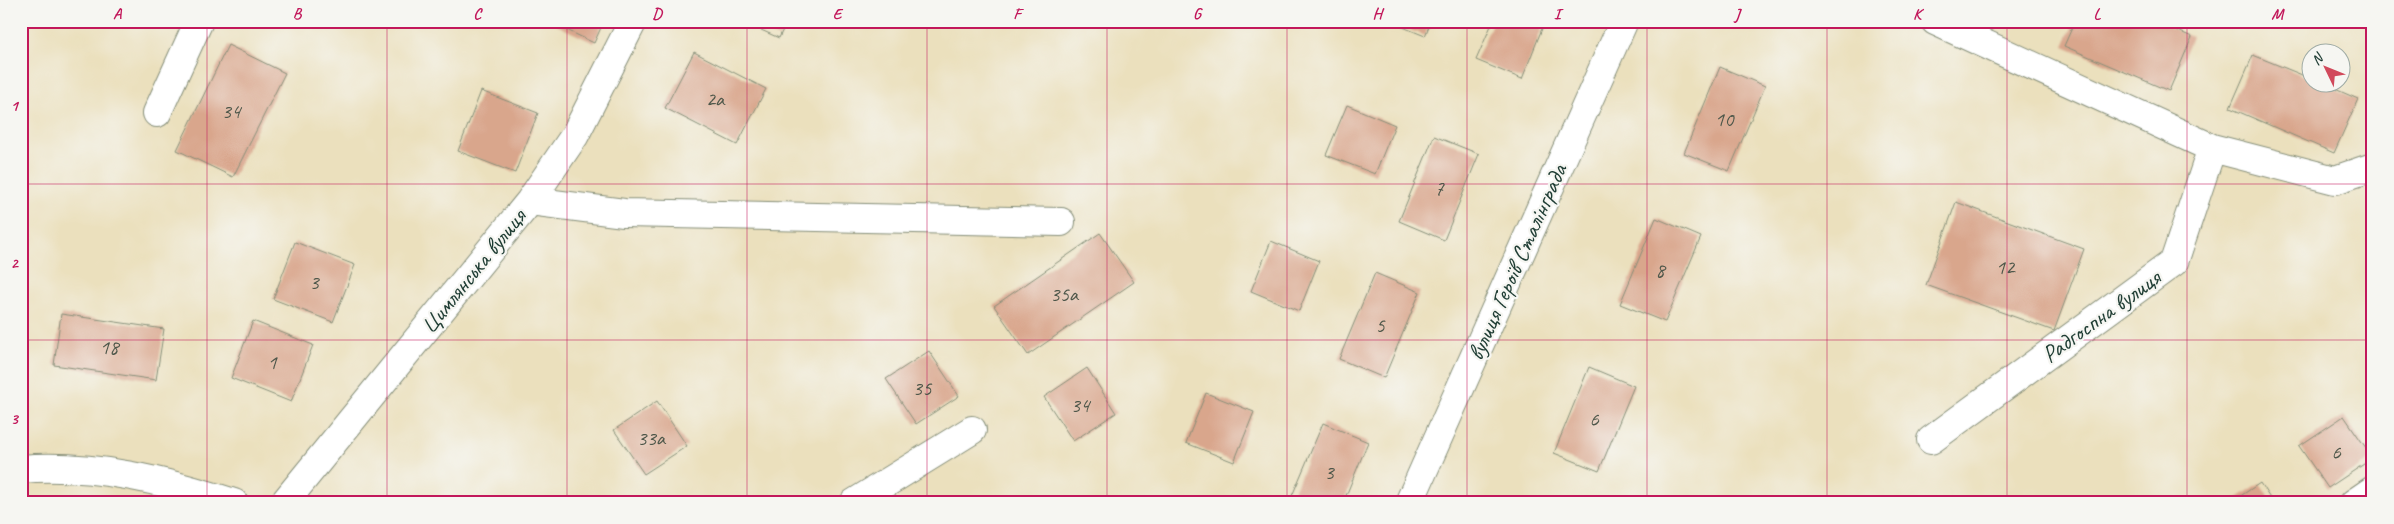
<svg xmlns="http://www.w3.org/2000/svg" width="2394" height="524" font-family="Caveat,sans-serif">
  <style>
    .building { fill: #d9a68c }
    .lines { fill: none; stroke-linecap: round; stroke-linejoin: round }
    .minor-casing { stroke: #858e78; stroke-width: 30 }
    .minor { stroke: #fff; stroke-width: 28 }
    .grid { fill: none; stroke: #c2185b; stroke-width: 1; stroke-opacity: 0.55 }
    .labels { text-anchor: middle; dominant-baseline: central; stroke-width: 4.5; stroke-linejoin: round; paint-order: stroke }
    .number-label { font-size: 21px; fill: #4e574a }
    .street-label { font-size: 24px; fill: #1f3d34; stroke: #f6f6f2 }
    .neatline { fill: none; stroke: #c2185b; stroke-width: 2 }
    .grid-label { font-size: 16px; text-anchor: middle; font-weight: bold; fill: #c2185b }
  </style>
  <rect width="100%" height="100%" fill="#f6f6f2"/>
  <filter id="ink" filterUnits="userSpaceOnUse"><feTurbulence type="fractalNoise" baseFrequency=".02" numOctaves="2"/><feDisplacementMap in="SourceGraphic" scale="10" xChannelSelector="R" yChannelSelector="G"/><feConvolveMatrix kernelMatrix="1 2 1 2 8 2 1 2 1" color-interpolation-filters="sRGB"/></filter>
  <filter id="wash" filterUnits="userSpaceOnUse"><feTurbulence type="fractalNoise" baseFrequency=".0096" numOctaves="4" result="noise"/><feDisplacementMap in="SourceGraphic" scale="20" xChannelSelector="R" yChannelSelector="G"/><feGaussianBlur stdDeviation="1.12" result="paint"/><feColorMatrix in="noise" values="0 0 0 0 0 0 0 0 0 0 0 0 0 0 0 0 0 1.4 0 .05"/><feComposite in="paint" operator="in"/></filter>
  <g filter="url(#wash)">
    <rect width="100%" height="100%" fill="#ebe0bd"/>
    <g id="blocks">
      <path class="building" d="M548 21H604L594 43Z
        M741 21H787L779 38Z
        M1388 21H1431L1425 36Z
        M1493 21H1545L1522 79 1476 60Z
        M2075 21H2155L2192 37 2169 91 2064 46Z
        M228 45 285 73 233 177 177 150Z
        M694 52 766 89 737 145 665 108Z
        M2253 55 2312 79V82H2319L2358 99 2334 153 2230 108Z
        M1720 67 1765 86 1729 171 1684 153Z
        M481 91 538 113 515 173 458 151Z
        M1347 105 1395 125 1375 174 1326 155Z
        M1434 136 1479 154 1444 240 1399 221Z
        M1956 202 2084 249 2054 331 1926 285Z
        M1656 218 1701 237 1665 322 1620 304Z
        M1100 233 1134 282 1028 355 994 306Z
        M1271 241 1319 261 1299 311 1251 291Z
        M295 242 355 265 333 322 273 299Z
        M1375 273 1420 292 1384 378 1339 359Z
        M61 314 164 329 156 380 54 365Z
        M253 321 313 345 291 402 231 378Z
        M929 351 959 396 916 424 886 379Z
        M1589 367 1634 386 1599 471 1554 453Z
        M1087 368 1116 413 1073 441 1044 397Z
        M1206 393 1254 412 1234 462 1186 443Z
        M657 401 687 446 644 474 614 430Z
        M2344 416 2373 458 2328 488 2299 446Z
        M1323 423 1368 442 1343 503H1289Z
        M2260 483 2273 503H2230Z"/>
    </g>
  </g>
  <g filter="url(#ink)">
    <use href="#blocks" fill-opacity="0" stroke="#858e78" stroke-width="1"/>
    <g class="lines">
      <g class="minor-casing">
        <path id="minor" d="M1935 21 2212 148
          M157 113 199 21
          M530 201 624 213 1061 222
          M1931 440 2174 262 2212 148 2335 180 2373 167
          M21 469C94 463 165 481 234 503
          M284 503 530 201 575 135 633 21
          M854 503 972 430
          M1409 503 1624 21
          M2354 503 2373 490"/>
      </g>
      <use href="#minor" class="minor"/>
    </g>
  </g>
  <path class="grid" d="M207 21V503M387 21V503M567 21V503M747 21V503M927 21V503M1107 21V503M1287 21V503M1467 21V503M1647 21V503M1827 21V503M2007 21V503M2187 21V503M21 184H2373M21 340H2373"/>
  <g class="labels">
    <g class="number-label">
      <text x="715" y="99">2а</text>
      <text x="231" y="111">34</text>
      <text x="1724" y="119">10</text>
      <text x="1439" y="188">7</text>
      <text x="2005" y="267">12</text>
      <text x="1660" y="270">8</text>
      <text x="314" y="282">3</text>
      <text x="1064" y="294">35а</text>
      <text x="1380" y="325">5</text>
      <text x="109" y="347">18</text>
      <text x="272" y="362">1</text>
      <text x="922" y="388">35</text>
      <text x="1080" y="405">34</text>
      <text x="1594" y="419">6</text>
      <text x="651" y="438">33а</text>
      <text x="2336" y="452">6</text>
      <text x="1329" y="472">3</text>
    </g>
    <g class="street-label">
      <text transform="translate(1517 262) rotate(-66)">вулиця Героїв Сталінграда</text>
      <text transform="translate(473 271) rotate(-51)">Цимлянська вулиця</text>
      <text transform="translate(2101 316) rotate(-36)">Радгоспна вулиця</text>
    </g>
  </g>
  <rect width="2394" height="524" fill="none" stroke="#f6f6f2" stroke-width="55"/>
  <g transform="translate(2326 68) rotate(313)"><circle r="24" fill="#f6f6f2" stroke="#a0aca6"/>
  <path d="M0-4L9 19L0 12L-9 19Z" fill="#d1495b"/>
  <text y="-8" font-size="14" font-weight="bold" text-anchor="middle" fill="#1f3d34">N</text>
  </g>
  <rect x="28" y="28" width="2338" height="468" class="neatline"/>
  <g class="grid-label">
    <text x="117" y="19">A</text>
    <text x="297" y="19">B</text>
    <text x="477" y="19">C</text>
    <text x="657" y="19">D</text>
    <text x="837" y="19">E</text>
    <text x="1017" y="19">F</text>
    <text x="1197" y="19">G</text>
    <text x="1377" y="19">H</text>
    <text x="1557" y="19">I</text>
    <text x="1737" y="19">J</text>
    <text x="1917" y="19">K</text>
    <text x="2097" y="19">L</text>
    <text x="2277" y="19">M</text>
    <text x="14" y="111">1</text>
    <text x="14" y="268">2</text>
    <text x="14" y="424">3</text>
  </g>
</svg>
